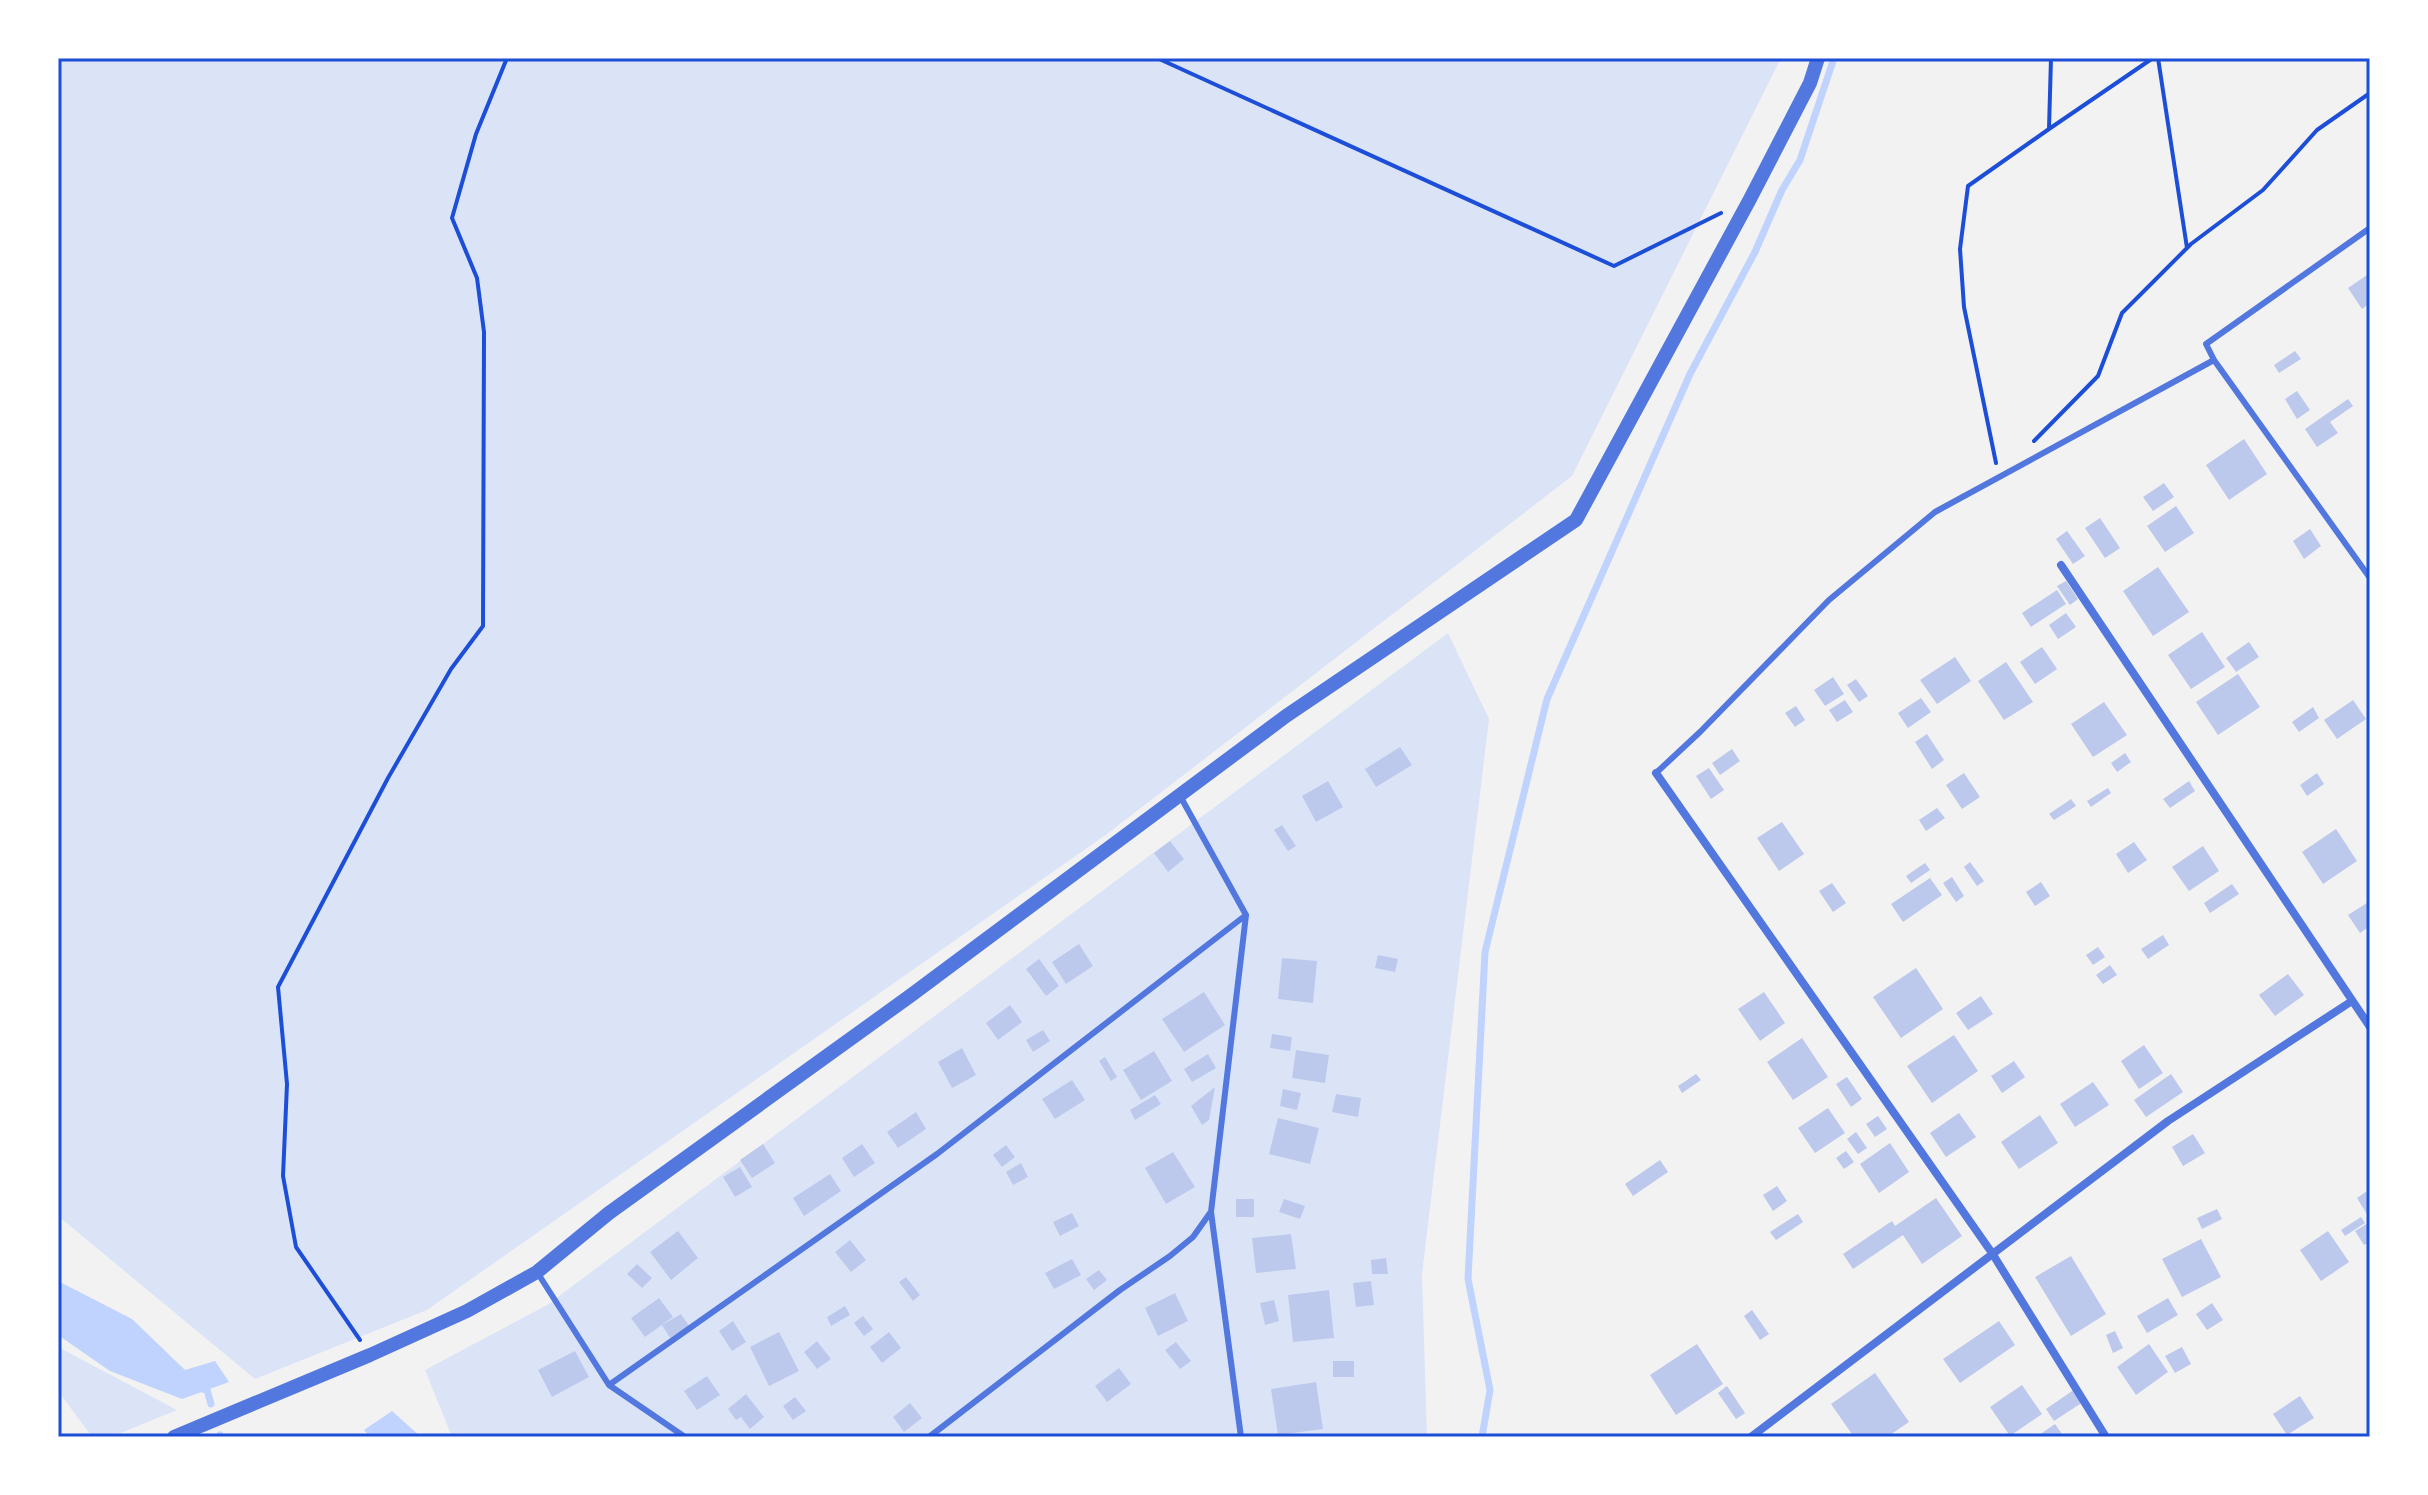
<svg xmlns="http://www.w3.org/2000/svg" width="2428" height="1495" font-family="Lato,sans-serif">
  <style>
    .green { fill: #dbe4f7 }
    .water { fill: #bfd3fe }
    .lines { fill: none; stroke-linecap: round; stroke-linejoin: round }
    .stream { stroke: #bfd3fe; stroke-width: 7 }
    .building { fill: #bdc9ec }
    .path { stroke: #1d4ed8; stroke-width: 4 }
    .service { stroke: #5277de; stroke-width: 6 }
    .minor { stroke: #5277de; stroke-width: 8 }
    .tertiary { stroke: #5277de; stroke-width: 14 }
    .neatline { fill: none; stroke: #1d4ed8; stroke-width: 3 }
  </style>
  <rect width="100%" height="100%" fill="#f2f2f2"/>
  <path class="green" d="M58 58H1781L1572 476 1107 834 427 1310 255 1379 58 1216Z
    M1448 633 1489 719 1422 1274 1427 1437H452L425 1370 547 1305Z
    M58 1347 177 1410 111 1437H92L58 1391Z"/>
  <path class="water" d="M58 1281 132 1319 185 1370 215 1361 229 1382 182 1399 110 1371 58 1335Z
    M392 1411 421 1437H370L364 1430Z"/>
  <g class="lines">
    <path class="stream" d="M199 1388 207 1390 211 1404
      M220 1435 221 1437
      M1482 1437 1490 1390 1468 1279 1485 952 1547 699 1690 374 1755 252 1782 190 1800 160 1834 58"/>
  </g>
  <path class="building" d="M2370 273V303L2362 309 2348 288Z
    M2295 351 2301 359 2279 373 2274 365Z
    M2297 391 2310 410 2297 419 2285 399Z
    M2348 399 2353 406 2330 422 2338 433 2317 447 2305 429Z
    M2244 439 2267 474 2229 500 2206 465Z
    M2164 483 2174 497 2153 511 2143 497Z
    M2176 506 2194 533 2165 552 2147 526Z
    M2100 518 2120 548 2105 558 2085 528Z
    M2310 529 2321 546 2304 559 2293 541Z
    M2067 531 2085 556 2073 564 2056 539Z
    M2158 567 2189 612 2153 636 2123 591Z
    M2066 581 2078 599 2070 605 2057 586Z
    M2057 590 2066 604 2031 627 2022 613Z
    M2066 613 2076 627 2058 639 2049 625Z
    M2202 632 2225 667 2191 689 2168 655Z
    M2249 642 2259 657 2236 672 2226 658Z
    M2042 647 2057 669 2035 684 2020 662Z
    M1955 657 1971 681 1937 704 1920 680Z
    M2006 662 2033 702 2004 720 1978 681Z
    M2238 674 2260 707 2218 735 2196 702Z
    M1833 677 1844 694 1825 706 1814 690Z
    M1856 679 1868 696 1859 702 1847 685Z
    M1921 698 1931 712 1908 728 1898 713Z
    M1845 700 1853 712 1837 722 1829 710Z
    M2353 700 2366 719 2337 739 2324 720Z
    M2104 702 2127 735 2093 757 2071 724Z
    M1796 706 1805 720 1795 727 1785 713Z
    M2313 707 2319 718 2299 732 2292 722Z
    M1927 734 1944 760 1932 769 1915 742Z
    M1400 747 1412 765 1376 787 1365 769Z
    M1732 749 1740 761 1720 775 1712 763Z
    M2125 753 2131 762 2117 772 2111 763Z
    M1709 768 1724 790 1711 799 1696 776Z
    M1964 773 1980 797 1962 809 1946 785Z
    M2317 773 2324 784 2307 796 2300 785Z
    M1328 781 1343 807 1316 822 1302 796Z
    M2189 781 2195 791 2170 808 2163 799Z
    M2108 788 2111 793 2091 807 2087 801Z
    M2071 799 2076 806 2054 820 2049 814Z
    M1937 808 1945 818 1926 831 1919 820Z
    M1782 822 1804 854 1779 871 1757 838Z
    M1282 825 1296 846 1288 851 1274 830Z
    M2336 829 2357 861 2323 884 2302 852Z
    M1170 841 1184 859 1168 872 1154 853Z
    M2134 842 2147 860 2128 873 2116 854Z
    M2203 846 2219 871 2189 891 2172 867Z
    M1970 862 1984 881 1977 886 1964 867Z
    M1925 863 1930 870 1911 883 1906 876Z
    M1952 877 1964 896 1956 902 1943 883Z
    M1930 878 1942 895 1903 922 1891 904Z
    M2041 882 2050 896 2035 906 2026 892Z
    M1832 883 1846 903 1833 912 1819 891Z
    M2232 884 2239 894 2210 913 2204 903Z
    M2370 901V926L2360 933 2348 915Z
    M2163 935 2169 945 2148 959 2141 949Z
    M1079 944 1093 966 1066 984 1052 962Z
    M2098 947 2105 957 2093 965 2086 955Z
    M1378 955 1398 959 1395 972 1375 968Z
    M1282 958 1317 961 1313 1003 1278 999Z
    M1039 959 1059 986 1046 996 1026 969Z
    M2110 965 2117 975 2103 984 2096 975Z
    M1916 968 1943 1009 1901 1038 1873 997Z
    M2288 974 2304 995 2275 1016 2259 995Z
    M1204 992 1225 1025 1184 1052 1162 1019Z
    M1764 992 1785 1023 1760 1041 1738 1009Z
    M1981 996 1993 1014 1968 1030 1956 1013Z
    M1010 1005 1022 1022 998 1040 986 1023Z
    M1043 1030 1050 1041 1033 1052 1026 1040Z
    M1272 1034 1292 1037 1290 1051 1270 1048Z
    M1954 1035 1978 1071 1932 1103 1907 1066Z
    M1802 1038 1828 1077 1793 1100 1767 1062Z
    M2144 1045 2163 1073 2139 1089 2121 1061Z
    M962 1048 976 1075 952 1088 938 1062Z
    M1296 1050 1329 1055 1325 1083 1292 1078Z
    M1154 1051 1172 1081 1141 1100 1123 1070Z
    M1208 1054 1216 1068 1192 1082 1184 1069Z
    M1105 1057 1117 1077 1111 1081 1099 1061Z
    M2014 1061 2025 1077 2002 1093 1991 1076Z
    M1696 1074 1701 1080 1682 1093 1678 1086Z
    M2171 1074 2183 1092 2146 1117 2134 1100Z
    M1847 1077 1862 1099 1851 1107 1836 1084Z
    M1072 1080 1085 1100 1055 1119 1042 1099Z
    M2093 1082 2109 1105 2075 1127 2060 1104Z
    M1215 1087 1209 1120 1202 1125 1191 1106Z
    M1283 1089 1301 1093 1297 1110 1280 1106Z
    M1336 1094 1361 1098 1358 1117 1332 1112Z
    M1155 1095 1161 1104 1135 1120 1130 1110Z
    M1828 1108 1845 1133 1815 1153 1798 1128Z
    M916 1112 926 1129 898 1148 887 1132Z
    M1959 1113 1976 1137 1946 1157 1930 1133Z
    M2040 1115 2058 1143 2019 1169 2001 1142Z
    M1878 1116 1887 1129 1875 1137 1866 1124Z
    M1278 1118 1319 1128 1310 1164 1269 1154Z
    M1856 1132 1867 1148 1858 1154 1847 1139Z
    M2193 1134 2205 1153 2183 1166 2172 1147Z
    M1890 1143 1909 1172 1879 1193 1860 1164Z
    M763 1144 775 1163 752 1178 740 1160Z
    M862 1144 875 1163 854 1177 842 1158Z
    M1006 1145 1015 1157 1002 1167 993 1155Z
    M1846 1151 1854 1162 1844 1169 1836 1158Z
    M1173 1152 1195 1187 1166 1204 1145 1168Z
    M1660 1160 1668 1172 1633 1196 1625 1184Z
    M1021 1163 1028 1177 1013 1185 1006 1172Z
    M740 1167 752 1187 735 1197 723 1177Z
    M830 1174 841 1191 804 1216 793 1198Z
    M1777 1186 1787 1201 1773 1211 1763 1195Z
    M2370 1189V1219L2357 1198Z
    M1936 1198 1962 1236 1922 1264 1903 1235 1853 1269 1843 1254 1892 1221 1895 1226Z
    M1236 1199H1254V1217H1236Z
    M1284 1199 1305 1206 1300 1219 1279 1212Z
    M2217 1209 2222 1219 2202 1229 2197 1218Z
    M1072 1213 1079 1226 1060 1236 1053 1222Z
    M1798 1214 1803 1222 1776 1240 1770 1232Z
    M2361 1217 2365 1223 2345 1236 2341 1230Z
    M2370 1222V1242L2364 1245 2355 1231Z
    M678 1231 698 1258 671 1280 650 1252Z
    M2328 1231 2349 1262 2321 1281 2300 1250Z
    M1291 1234 1296 1269 1256 1273 1252 1238Z
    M2201 1239 2221 1277 2182 1297 2162 1259Z
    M850 1240 866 1260 851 1272 835 1252Z
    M2071 1256 2106 1314 2071 1336 2035 1277Z
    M1386 1258 1388 1274H1372L1371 1260Z
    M1072 1259 1081 1275 1054 1289 1045 1273Z
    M637 1264 652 1278 642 1288 627 1274Z
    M1099 1270 1107 1280 1094 1290 1086 1279Z
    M906 1277 920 1295 913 1301 899 1282Z
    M1371 1281 1374 1305 1356 1307 1353 1283Z
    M1329 1290 1334 1338 1293 1342 1288 1295Z
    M1175 1293 1188 1321 1158 1336 1145 1308Z
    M659 1298 673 1317 645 1337 631 1318Z
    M2168 1298 2178 1315 2147 1333 2137 1316Z
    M1274 1300 1279 1321 1265 1325 1260 1303Z
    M2212 1303 2223 1320 2207 1330 2196 1314Z
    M845 1306 850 1315 831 1326 827 1317Z
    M1752 1310 1769 1334 1760 1340 1744 1316Z
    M681 1314 689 1326 670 1338 662 1325Z
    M863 1316 873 1329 864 1336 854 1323Z
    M733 1321 746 1342 732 1351 719 1331Z
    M1999 1321 2015 1345 1960 1383 1943 1359Z
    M2115 1331 2123 1348 2113 1353 2106 1335Z
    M779 1332 799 1371 769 1386 750 1347Z
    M889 1332 901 1348 882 1363 870 1347Z
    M817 1341 831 1359 817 1369 804 1352Z
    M1176 1342 1191 1361 1180 1369 1165 1350Z
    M1697 1344 1723 1384 1676 1415 1650 1375Z
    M2149 1344 2168 1372 2136 1395 2117 1367Z
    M2182 1347 2191 1364 2175 1373 2165 1356Z
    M575 1351 589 1377 552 1397 538 1370Z
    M1333 1361H1354V1377H1333Z
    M1119 1368 1131 1384 1107 1402 1095 1386Z
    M1875 1373 1909 1422 1887 1437H1854L1831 1404Z
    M707 1376 720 1395 697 1410 684 1391Z
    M1316 1382 1323 1429 1278 1435 1271 1389Z
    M2022 1385 2042 1414 2010 1436 1990 1407Z
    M1727 1386 1745 1413 1736 1419 1718 1393Z
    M2075 1389 2083 1402 2054 1421 2046 1409Z
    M746 1394 764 1417 750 1429 741 1417 736 1420 728 1409Z
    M2300 1396 2314 1418 2287 1435 2273 1414Z
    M795 1397 806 1411 793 1420 783 1406Z
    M910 1403 922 1418 904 1432 893 1417Z
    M2055 1424 2064 1437H2036Z"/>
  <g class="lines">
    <path class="path" d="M1157 58 1614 266 1721 213
      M2158 58 2187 248
      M2049 129 2153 58
      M2034 441 2098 376 2122 313 2191 244 2263 190 2317 130 2370 93
      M1996 463 1964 307 1960 249 1968 186 2049 129 2051 58
      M360 1340 296 1247 283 1176 287 1084 278 987 388 778 451 669 483 626 484 332 477 278 452 218 476 134 507 58"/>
    <path class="service" d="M2370 228 2206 344 2214 360 2370 578
      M1656 773 1700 732 1829 600 1935 512 2214 360
      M1179 794 1246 915 1211 1212 1241 1437
      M537 1272 609 1385 685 1437
      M609 1385 937 1154 1246 915
      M929 1437 1120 1290 1170 1256 1193 1237 1210 1213"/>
    <path class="minor" d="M2061 565 2370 1027
      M1656 773 1992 1253 2106 1437
      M1751 1437 2168 1121 2352 1001"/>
    <path class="tertiary" d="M174 1437 370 1355 467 1311 537 1272 609 1213 910 996 1286 716 1576 520 1750 199 1810 83 1818 58"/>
  </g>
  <rect width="2428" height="1495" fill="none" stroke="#ffffff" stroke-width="120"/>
  <rect x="60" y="60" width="2308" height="1375" class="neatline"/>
</svg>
